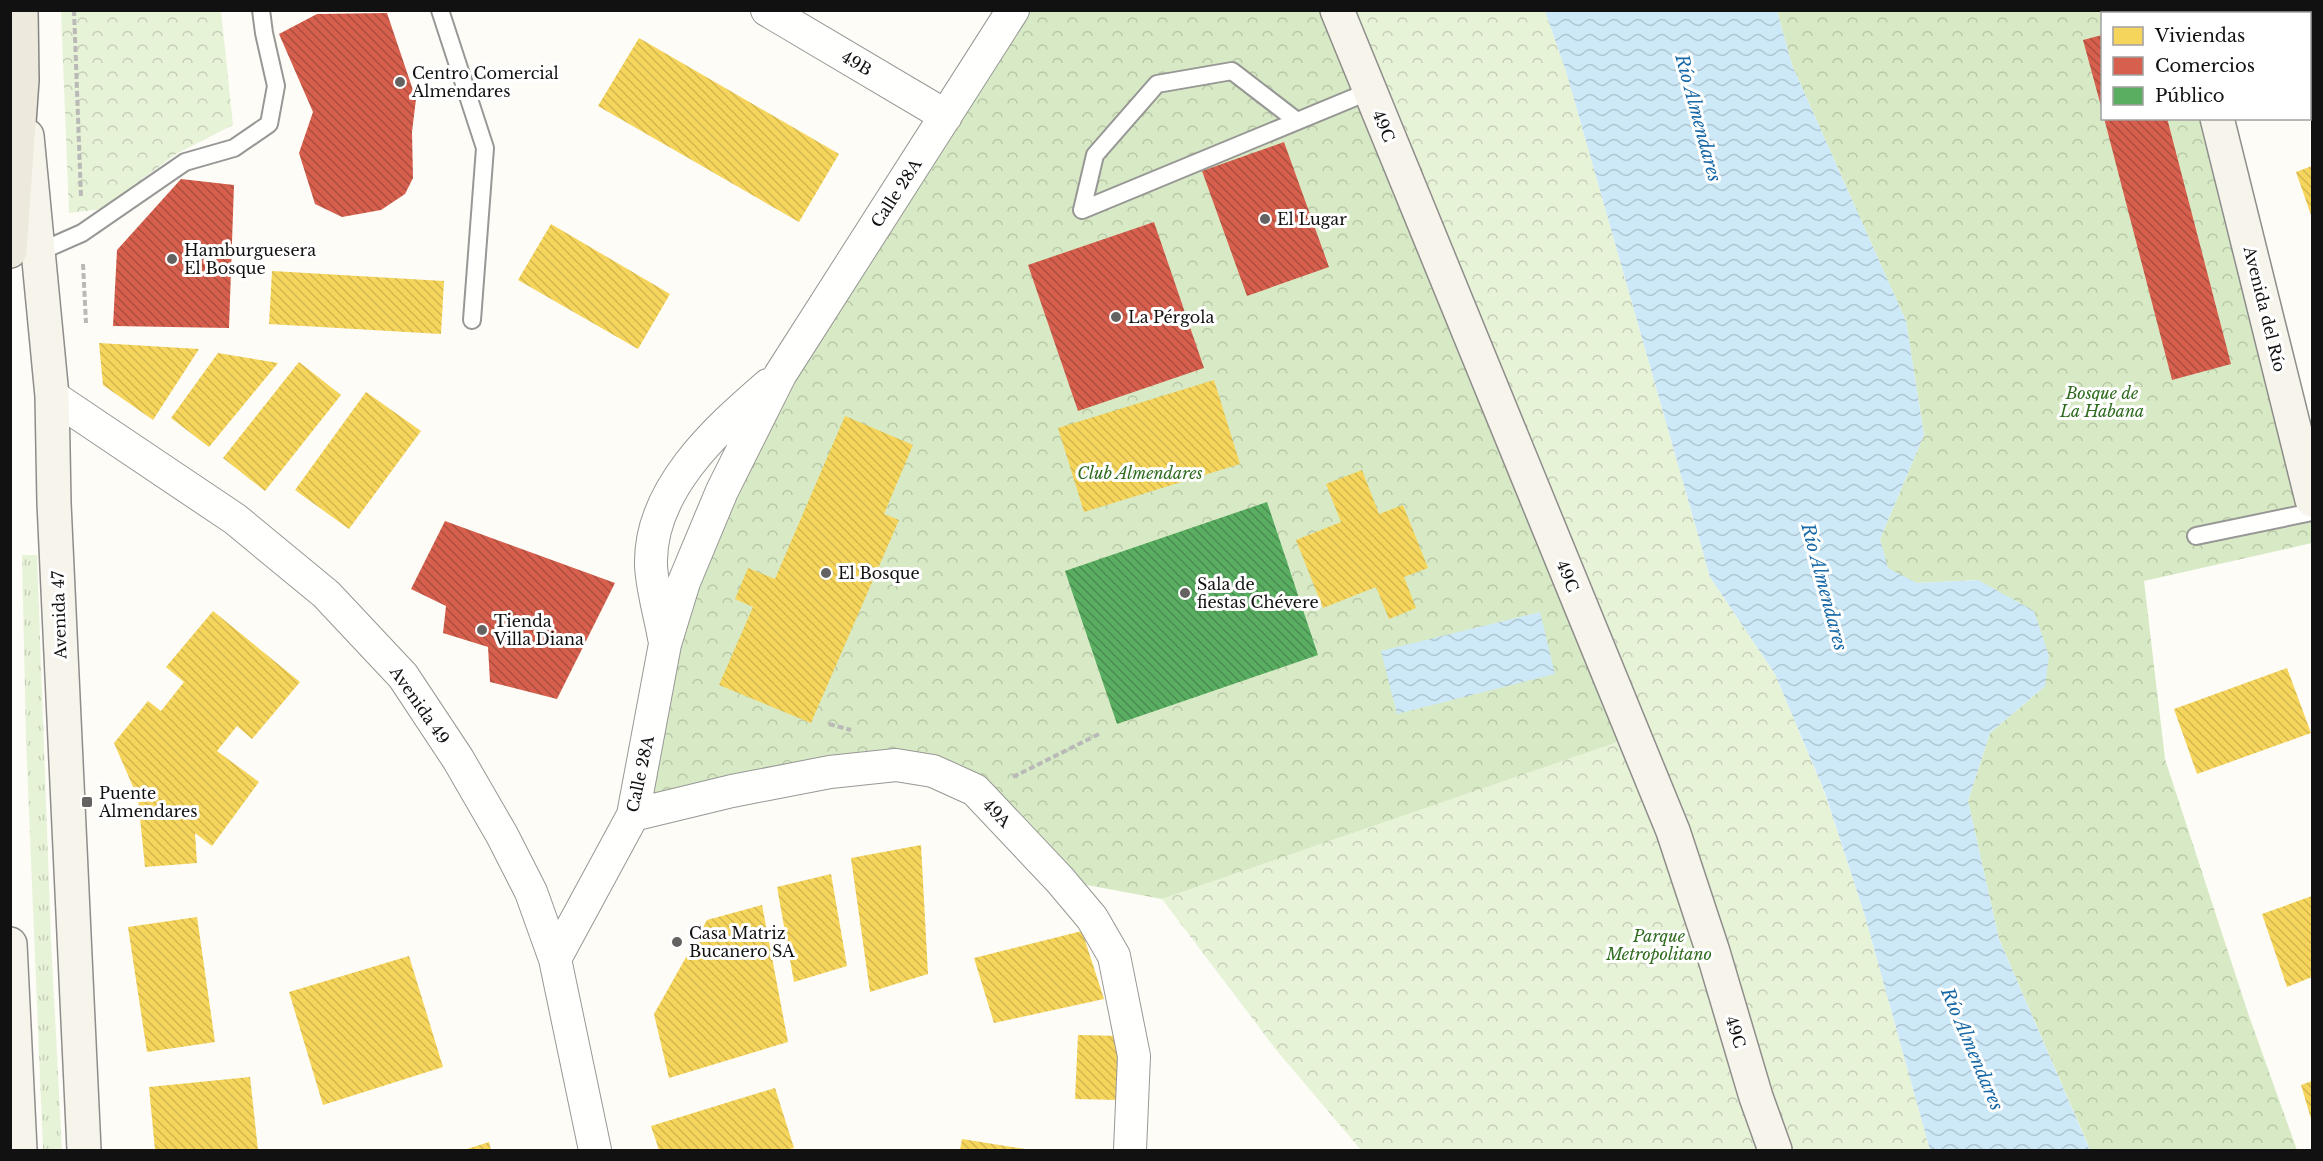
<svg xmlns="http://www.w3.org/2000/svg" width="2323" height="1161" font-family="'Libre Baskerville',serif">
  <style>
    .grass { fill: url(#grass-tufts) }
    .forest { fill: url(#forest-crowns) }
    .park { fill: url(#park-crowns) }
    .water { fill: url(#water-waves) }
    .homes { fill: url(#homes-back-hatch) }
    .shops { fill: url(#shops-back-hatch) }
    .public { fill: url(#public-back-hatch) }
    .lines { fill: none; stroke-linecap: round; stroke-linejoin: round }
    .lane-casing { stroke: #979795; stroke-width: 20 }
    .street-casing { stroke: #979795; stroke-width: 34 }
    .secondary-casing { stroke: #8e8d8b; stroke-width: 36 }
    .primary-casing { stroke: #858482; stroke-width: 36 }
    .path { stroke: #b9b9b8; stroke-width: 4; stroke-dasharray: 6 3; stroke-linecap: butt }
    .lane { stroke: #fffffe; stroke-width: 16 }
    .street { stroke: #fffffe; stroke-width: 32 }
    .secondary { stroke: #f6f4eb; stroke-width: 33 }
    .primary { stroke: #ede9dc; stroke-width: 33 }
    .poi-dot { fill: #646362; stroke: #fff; stroke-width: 2 }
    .labels { text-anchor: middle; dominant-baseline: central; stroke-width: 6; stroke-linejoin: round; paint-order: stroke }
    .street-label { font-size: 16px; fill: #111; stroke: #fff }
    .poi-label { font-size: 16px; fill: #111; stroke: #fff; text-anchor: start }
    .park-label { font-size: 16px; font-style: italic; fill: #2f6b1f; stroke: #fff }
    .water-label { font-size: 18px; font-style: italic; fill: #1768a6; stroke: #fff }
  </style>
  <defs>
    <pattern id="grass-tufts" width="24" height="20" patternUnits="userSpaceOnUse" patternTransform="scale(1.5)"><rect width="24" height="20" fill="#e7f3d7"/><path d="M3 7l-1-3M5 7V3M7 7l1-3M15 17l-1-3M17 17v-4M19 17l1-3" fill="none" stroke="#c5cfb8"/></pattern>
    <pattern id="forest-crowns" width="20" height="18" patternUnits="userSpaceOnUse" patternTransform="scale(1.5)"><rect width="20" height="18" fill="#d8eac5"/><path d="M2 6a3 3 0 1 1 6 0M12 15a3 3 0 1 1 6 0" fill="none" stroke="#b8c8a8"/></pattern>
    <pattern id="park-crowns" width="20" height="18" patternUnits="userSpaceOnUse" patternTransform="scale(1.5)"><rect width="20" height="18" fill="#e7f3d7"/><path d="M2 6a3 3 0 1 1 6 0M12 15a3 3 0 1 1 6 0" fill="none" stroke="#c5cfb8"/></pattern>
    <pattern id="water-waves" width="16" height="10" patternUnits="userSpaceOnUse" patternTransform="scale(1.5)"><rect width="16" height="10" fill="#cde8f7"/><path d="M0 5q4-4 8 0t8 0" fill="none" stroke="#afc6d3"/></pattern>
    <pattern id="homes-back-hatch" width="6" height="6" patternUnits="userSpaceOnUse" patternTransform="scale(1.5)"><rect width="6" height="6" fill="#f6d55c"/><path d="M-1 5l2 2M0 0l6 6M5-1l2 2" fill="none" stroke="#d2b64f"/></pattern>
    <pattern id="shops-back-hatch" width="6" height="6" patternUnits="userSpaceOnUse" patternTransform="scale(1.5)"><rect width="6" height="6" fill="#d6604d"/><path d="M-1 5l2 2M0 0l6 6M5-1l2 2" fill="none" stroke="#ac4e3f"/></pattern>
    <pattern id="public-back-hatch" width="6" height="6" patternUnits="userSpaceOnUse" patternTransform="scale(1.5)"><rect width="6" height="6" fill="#5aae61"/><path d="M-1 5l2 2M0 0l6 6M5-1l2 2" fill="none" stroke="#498c4f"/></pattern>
  </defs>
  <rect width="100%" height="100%" fill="#fdfcf7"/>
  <path class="grass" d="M22 555H37L51 940 62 1150H43L26 740Z"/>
  <path class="forest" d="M1013 11H1337L1633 737 1162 899 1060 880 933 771 633 815 722 491Z
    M1777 11H2190L2191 13 2102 14V118L2217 119 2312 498V543L2144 581 2165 759 2249 1016 2297 1150H2090L2086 1140 1999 939 1968 801 1990 733 2045 686 1978 580 1917 583 1888 569 1880 539 1924 435 1906 321 1792 65Z"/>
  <path class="park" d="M61 11H221L233 125 176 154 102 209 69 213Z
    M1337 11H1545L1566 71 1710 577 1775 674 1825 794 1865 916 1930 1150H1361L1277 1051 1162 899 1633 737Z"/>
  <path class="water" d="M1545 11H1777L1792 65 1906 321 1924 435 1880 539 1888 568 1917 583 1978 580 2034 611 2049 656 2045 686 1990 733 1968 801 1999 939 2090 1150H1930L1865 916 1825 793 1775 674 1710 577 1566 71Z
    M1540 612 1555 674 1397 714 1381 651Z"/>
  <path class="homes" d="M2288 10H2312V38L2310 39V14H2289Z
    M639 38 839 154 799 222 598 106Z
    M2312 46V94L2310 95V47Z
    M2312 166V218L2296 172Z
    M551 224 670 294 638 349 518 280Z
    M272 271 444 281 441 334 269 324Z
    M99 343 199 349 153 420 103 385Z
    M218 353 278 363 209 447 171 418Z
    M299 362 341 395 265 491 223 458Z
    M1214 380 1240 464 1084 512 1058 428Z
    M366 392 421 431 349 529 295 490Z
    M845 416 913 445 884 514 899 520 811 723 719 685 753 607 735 599 748 568 775 579Z
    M1362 470 1379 514 1403 505 1428 568 1404 577 1416 608 1389 619 1376 587 1323 608 1296 540 1341 522 1326 484Z
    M213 611 300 682 252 739 237 726 217 751 259 782 212 846 195 833 197 863 145 867 138 798 114 743 148 701 161 711 184 682 166 667Z
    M2287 668 2311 733 2197 774 2174 709Z
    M921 845 928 974 870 992 851 858Z
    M831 874 847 966 794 982 777 887Z
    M2312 896V977L2287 987 2262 914Z
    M762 905 788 1042 669 1078 654 1014 707 920Z
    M197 917 215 1042 147 1052 128 927Z
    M1082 931 1104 999 994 1023 974 958Z
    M409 956 443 1067 323 1105 289 992Z
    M1078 1035 1121 1036 1119 1100 1075 1099Z
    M250 1077 258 1150H155L149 1087Z
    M2312 1081V1122L2301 1085Z
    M775 1088 794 1148 784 1150H659L651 1126Z
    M962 1139 1025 1149V1150H960Z
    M489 1142 491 1150H464Z"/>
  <path class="shops" d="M387 13 416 99 412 132 413 178 405 194 381 210 342 217 315 204 299 153 313 112 279 34 317 14Z
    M2102 35V110L2083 40Z
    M2104 118H2167L2231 364 2172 380Z
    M1284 142 1329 267 1247 296 1202 171Z
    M181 179 234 185 229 328 113 326 117 250Z
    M1154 222 1204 368 1078 411 1028 265Z
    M445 521 615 583 557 699 490 682 488 647 443 633 446 606 411 589Z"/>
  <path class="public" d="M1267 502 1318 655 1117 724 1065 571Z"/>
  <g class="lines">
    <g class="lane-casing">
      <path id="lane" d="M440 10 485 148 472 320
        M1297 121 1232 71 1157 84 1095 155 1082 210 1370 91
        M39 252 82 233 185 162 234 148 269 124 276 86 264 33 261 10
        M2196 536 2312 512"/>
    </g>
    <g class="street-casing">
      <path id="street" d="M767 10 946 116
        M52 396 235 519 326 594 403 676 458 759 502 835 531 892 555 959 595 1150
        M664 638C660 614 652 589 651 565 649 490 716 430 768 385
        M633 815 732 791 830 772 896 765 933 771 975 790 1060 880 1092 918 1114 956 1134 1056 1130 1150
        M555 959 633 815 665 644 684 582 722 491 780 375 1013 10"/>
    </g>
    <g class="secondary-casing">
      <path id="secondary" d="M1337 10 1673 831 1713 952 1756 1097 1775 1150
        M2190 10 2191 14
        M2217 118 2312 500
        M27 136 52 396 54 503 84 1150
        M10 944 20 1150"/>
    </g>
    <g class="primary-casing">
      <path id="primary" d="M10 251 22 80 21 10"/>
    </g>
    <path class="path" d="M74 10 81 197
      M83 264 86 323
      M829 724 851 730
      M1013 777 1099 734"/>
    <use href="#lane" class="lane"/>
    <use href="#street" class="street"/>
    <use href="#secondary" class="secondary"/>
    <use href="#primary" class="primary"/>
  </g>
  <g class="poi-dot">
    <circle cx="400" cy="82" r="6"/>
    <circle cx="1265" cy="219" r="6"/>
    <circle cx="172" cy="259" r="6"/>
    <circle cx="1116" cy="317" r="6"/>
    <circle cx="826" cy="573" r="6"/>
    <circle cx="1185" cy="593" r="6"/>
    <circle cx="482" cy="630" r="6"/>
    <rect x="81" y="796" width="12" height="12" rx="3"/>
    <circle cx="677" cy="942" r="6"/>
  </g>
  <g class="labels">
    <g class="street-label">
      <text transform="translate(857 63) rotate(31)">49B</text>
      <text transform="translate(1384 126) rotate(68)">49C</text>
      <text transform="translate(896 193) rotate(-57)">Calle 28A</text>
      <text transform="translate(2265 309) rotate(76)">Avenida del Río</text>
      <text transform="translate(1568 576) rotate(68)">49C</text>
      <text transform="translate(59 615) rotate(-92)">Avenida 47</text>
      <text transform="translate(420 705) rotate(55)">Avenida 49</text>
      <text transform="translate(640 774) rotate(-78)">Calle 28A</text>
      <text transform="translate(997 813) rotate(46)">49A</text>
      <text transform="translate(1736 1032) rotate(73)">49C</text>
    </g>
    <g class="poi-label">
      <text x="412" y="73">Centro Comercial<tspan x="412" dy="18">Almendares</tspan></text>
      <text x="1277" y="219">El Lugar</text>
      <text x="184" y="250">Hamburguesera<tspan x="184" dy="18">El Bosque</tspan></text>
      <text x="1128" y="317">La Pérgola</text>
      <text x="838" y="573">El Bosque</text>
      <text x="1197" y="584">Sala de<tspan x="1197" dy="18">fiestas Chévere</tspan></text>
      <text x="494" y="621">Tienda<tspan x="494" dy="18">Villa Diana</tspan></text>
      <text x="99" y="793">Puente<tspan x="99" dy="18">Almendares</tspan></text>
      <text x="689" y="933">Casa Matriz<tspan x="689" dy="18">Bucanero SA</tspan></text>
    </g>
    <g class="park-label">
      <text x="2102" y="393">Bosque de<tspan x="2102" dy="18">La Habana</tspan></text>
      <text x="1140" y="473">Club Almendares</text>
      <text x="1659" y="936">Parque<tspan x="1659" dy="18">Metropolitano</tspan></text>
    </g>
    <g class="water-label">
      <text transform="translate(1698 118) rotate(75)">Río Almendares</text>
      <text transform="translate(1824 587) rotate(75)">Río Almendares</text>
      <text transform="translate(1972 1049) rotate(67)">Río Almendares</text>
    </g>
  </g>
  <rect width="2323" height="1161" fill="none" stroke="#111111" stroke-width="24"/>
  <rect x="2101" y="12" width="210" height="108" fill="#ffffff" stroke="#a0a0a0" stroke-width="1.5"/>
  <rect x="2113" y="27" width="30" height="18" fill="#f6d55c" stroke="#a0a0a0" stroke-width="1.5"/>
  <text x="2155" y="42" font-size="18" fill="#111111">Viviendas</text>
  <rect x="2113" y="57" width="30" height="18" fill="#d6604d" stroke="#a0a0a0" stroke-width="1.5"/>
  <text x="2155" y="72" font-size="18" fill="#111111">Comercios</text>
  <rect x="2113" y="87" width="30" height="18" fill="#5aae61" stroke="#a0a0a0" stroke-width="1.5"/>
  <text x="2155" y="102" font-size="18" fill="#111111">Público</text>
</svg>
